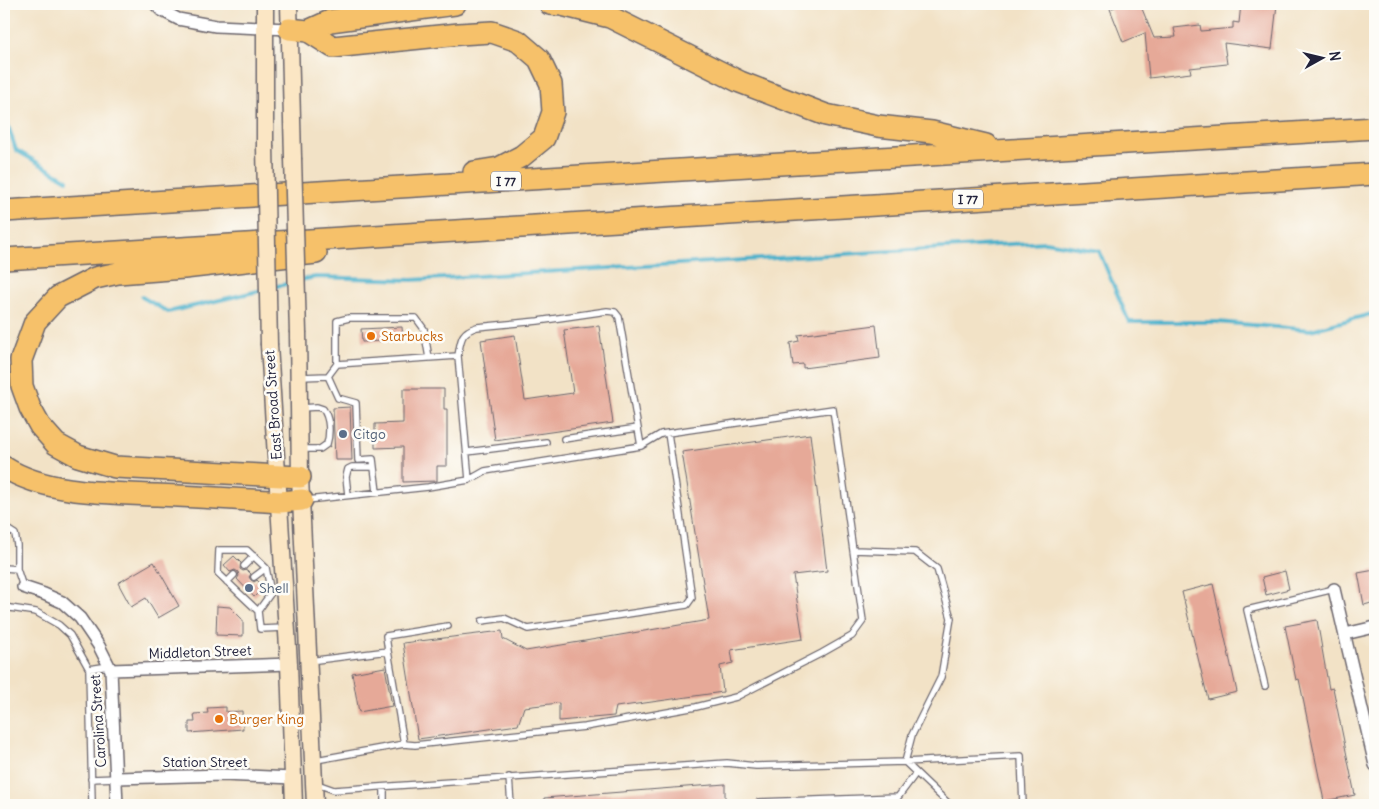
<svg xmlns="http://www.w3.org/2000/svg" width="1379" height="809" font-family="Delius,sans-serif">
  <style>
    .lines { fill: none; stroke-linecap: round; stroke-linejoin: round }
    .stream { stroke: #4cb1cb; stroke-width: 4 }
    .building { fill: #e6a998 }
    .service-casing { stroke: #6b656c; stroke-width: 8 }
    .minor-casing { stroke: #6b656c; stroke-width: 14 }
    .secondary-casing { stroke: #6b656c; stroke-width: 19 }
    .motorway-casing { stroke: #6b656c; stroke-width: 24 }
    .service { stroke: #fff; stroke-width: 5.5 }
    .minor { stroke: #fff; stroke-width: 11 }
    .secondary { stroke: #fbe6c4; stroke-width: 16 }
    .motorway { stroke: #f6c16b; stroke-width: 21 }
    .secondary-bridge-casing { stroke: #6b656c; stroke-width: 19; stroke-linecap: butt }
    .secondary-bridge { stroke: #fbe6c4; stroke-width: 16 }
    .food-dot { fill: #e8710a; stroke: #fdfcf7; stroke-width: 2 }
    .service-dot { fill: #5c6f8a; stroke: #fdfcf7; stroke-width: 2 }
    .labels { text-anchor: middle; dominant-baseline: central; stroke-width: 5; stroke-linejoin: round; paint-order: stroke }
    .shield { fill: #fdfcf7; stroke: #646373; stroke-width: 1 }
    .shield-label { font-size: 12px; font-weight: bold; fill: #22223b }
    .food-label { font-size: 14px; fill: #c56008; stroke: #fdfcf7; text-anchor: start }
    .street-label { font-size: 14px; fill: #22223b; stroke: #fdfcf7 }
    .service-label { font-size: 14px; fill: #4e5e75; stroke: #fdfcf7; text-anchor: start }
  </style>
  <rect width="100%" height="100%" fill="#fdfcf7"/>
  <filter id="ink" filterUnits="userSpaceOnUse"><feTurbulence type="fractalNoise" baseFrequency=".02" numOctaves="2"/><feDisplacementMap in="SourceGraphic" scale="10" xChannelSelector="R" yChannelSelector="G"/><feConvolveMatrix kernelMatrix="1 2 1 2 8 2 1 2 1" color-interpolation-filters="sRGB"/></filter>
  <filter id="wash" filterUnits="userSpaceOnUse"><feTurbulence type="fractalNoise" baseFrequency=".0096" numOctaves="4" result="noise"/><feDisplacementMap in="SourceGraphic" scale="20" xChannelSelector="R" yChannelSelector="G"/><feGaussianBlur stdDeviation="1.12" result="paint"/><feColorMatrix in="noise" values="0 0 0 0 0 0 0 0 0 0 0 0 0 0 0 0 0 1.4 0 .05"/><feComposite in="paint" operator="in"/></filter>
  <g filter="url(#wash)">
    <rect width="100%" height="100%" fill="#f2e2c6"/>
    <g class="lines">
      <path class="stream" d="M4 113 16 150 67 180
        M301 280 316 277 412 280 1046 242 1099 251 1129 322H1217L1311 330 1375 313
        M272 287 292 283
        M142 297 168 312 263 290"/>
    </g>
    <g id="blocks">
      <path class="building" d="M1122 4H1140L1154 38 1176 37 1174 28 1200 25 1201 31 1233 28V22L1239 23 1241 4H1277L1272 49 1224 43 1227 64 1190 68 1191 73 1149 78 1145 33 1123 42 1110 9Z
        M876 325 880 358 803 368V364L793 365 790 343 799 341 798 335Z
        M599 326 613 423 495 440 481 340 515 335 525 400 573 393 564 330Z
        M402 327 403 340 362 342 361 329Z
        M403 389H444V409H447V466H437V481L403 482V447L375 448V424L403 423Z
        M350 407 352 460H335L333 408Z
        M810 434 827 571 793 575 803 639 731 650 733 663 720 666 723 692 616 707 614 716 559 721V703L524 707 518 725 418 739 403 643 502 631 503 639 526 651 709 620 682 452Z
        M234 556 241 563 240 569 243 571 247 570 251 574 249 577 251 580 254 582 257 580 264 587 254 597 237 579 239 576 238 572 235 570 230 572 224 565Z
        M154 562 179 606 158 618 146 598 131 607 118 583Z
        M1375 570V602L1364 605 1358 573Z
        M1285 571 1289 589 1266 595 1262 577Z
        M1213 584 1237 692 1208 699 1182 592Z
        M217 606 230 607 243 620V636L216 635Z
        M1317 620 1329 689 1333 688 1355 795 1324 801 1299 679 1296 680 1285 626Z
        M385 667 392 706 359 712 352 673Z
        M226 707V712L242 711 243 729 189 733V722H195L194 714 208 713 207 708Z
        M725 784V805H544V798Z"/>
    </g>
  </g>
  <g filter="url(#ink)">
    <use href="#blocks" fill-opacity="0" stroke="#6b656c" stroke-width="1"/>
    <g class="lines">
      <g class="service-casing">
        <path id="service" d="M458 356C461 340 460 332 477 327L538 321 607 311 615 312 619 317 641 446
          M337 364V321L349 318H416L424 329 429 358
          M328 376 338 398 356 403 358 460 373 459 377 492
          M301 377 328 376 337 364 458 356 469 480 428 487 307 500
          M564 439 638 428
          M301 449H320L327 444C330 434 330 418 323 409L317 407 301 408
          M467 452 546 442
          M348 495 346 477 348 469 352 467H374
          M4 527 15 534 17 545V569L23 587
          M853 550 915 552 937 569 951 618 941 677 912 735 905 762 950 805
          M244 566 254 556
          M4 568 17 569
          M254 577 266 568
          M227 582 234 575
          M4 607 36 612 59 625 70 635 89 669 92 802 89 805
          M258 611 271 593 266 568 247 550H219L218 573 258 611 260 629 285 628
          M482 621 504 618 528 629 687 605 692 598 668 433
          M388 651 404 744
          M309 661 388 651 386 636 448 626
          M89 669 109 666
          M1265 686 1247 610 1334 589
          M316 760 404 744 415 745 585 727 696 707 736 697 822 653 852 636 863 621 833 409 661 434 641 446 485 471 469 480
          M509 777 511 805
          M91 779 117 778
          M317 784 334 790 727 763 756 766 905 762 1021 756 1023 805
          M384 788V805
          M759 805V802L897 797
          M892 805 916 773"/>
      </g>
      <g class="minor-casing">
        <path id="minor" d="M155 4 161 10 178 19 216 26 289 29
          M23 587 44 594 62 602 80 618 99 646 111 670 117 805
          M1334 589 1375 765
          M1345 634 1375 627
          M111 670 289 664
          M117 778 223 775 293 778"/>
      </g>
      <g class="secondary-casing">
        <path id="secondary" d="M265 4V146
          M289 4 293 158
          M298 333 300 477 315 805
          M269 345 289 664 294 805"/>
      </g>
      <g class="motorway-casing">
        <path id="motorway" d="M550 4 562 5 610 17 740 82 826 115 878 126 932 132 986 145
          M289 29 308 31 330 21 455 4
          M308 31 333 47 459 34 492 32 518 41 539 59 551 84 553 112 544 138 522 156 499 168 474 172
          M4 211 1375 128
          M4 259 1375 174
          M4 467C46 494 109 493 157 495 198 497 239 499 280 502L302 500
          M300 477 115 467 78 456 56 444 40 426 30 408 22 386 21 360 35 322 58 297 95 278 118 273 184 268 316 253"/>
      </g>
      <use href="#service" class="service"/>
      <use href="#minor" class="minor"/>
      <use href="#secondary" class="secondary"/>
      <use href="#motorway" class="motorway"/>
      <g class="secondary-bridge-casing">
        <path id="secondary-bridge" d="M265 146 269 345
          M293 158 298 333"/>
      </g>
      <use href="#secondary-bridge" class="secondary-bridge"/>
    </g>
  </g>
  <g class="food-dot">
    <circle cx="371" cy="336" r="5"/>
    <circle cx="219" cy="719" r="5"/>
  </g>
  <g class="service-dot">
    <circle cx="343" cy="434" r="5"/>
    <circle cx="249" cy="588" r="5"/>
  </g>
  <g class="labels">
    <g class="shield">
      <rect x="491" y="171.5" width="30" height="19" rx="4"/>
      <rect x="953" y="189.5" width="30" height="19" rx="4"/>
    </g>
    <g class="shield-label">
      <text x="506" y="181">I 77</text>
      <text x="968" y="199">I 77</text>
    </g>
    <g class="food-label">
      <text x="381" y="336">Starbucks</text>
      <text x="229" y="719">Burger King</text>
    </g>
    <g class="street-label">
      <text transform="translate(273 405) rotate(-94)">East Broad Street</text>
      <text transform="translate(200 652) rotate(-2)">Middleton Street</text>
      <text transform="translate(98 721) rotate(-94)">Carolina Street</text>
      <text x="205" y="762">Station Street</text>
    </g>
    <g class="service-label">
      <text x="353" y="434">Citgo</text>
      <text x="259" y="588">Shell</text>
    </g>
  </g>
  <rect width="1379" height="809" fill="none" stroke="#fdfcf7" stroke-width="20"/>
  <g transform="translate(1322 58) rotate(82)" stroke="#fdfcf7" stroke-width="4" paint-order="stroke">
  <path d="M0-4L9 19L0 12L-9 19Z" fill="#22223b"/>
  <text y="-8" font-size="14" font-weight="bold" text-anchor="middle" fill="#22223b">N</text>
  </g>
</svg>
